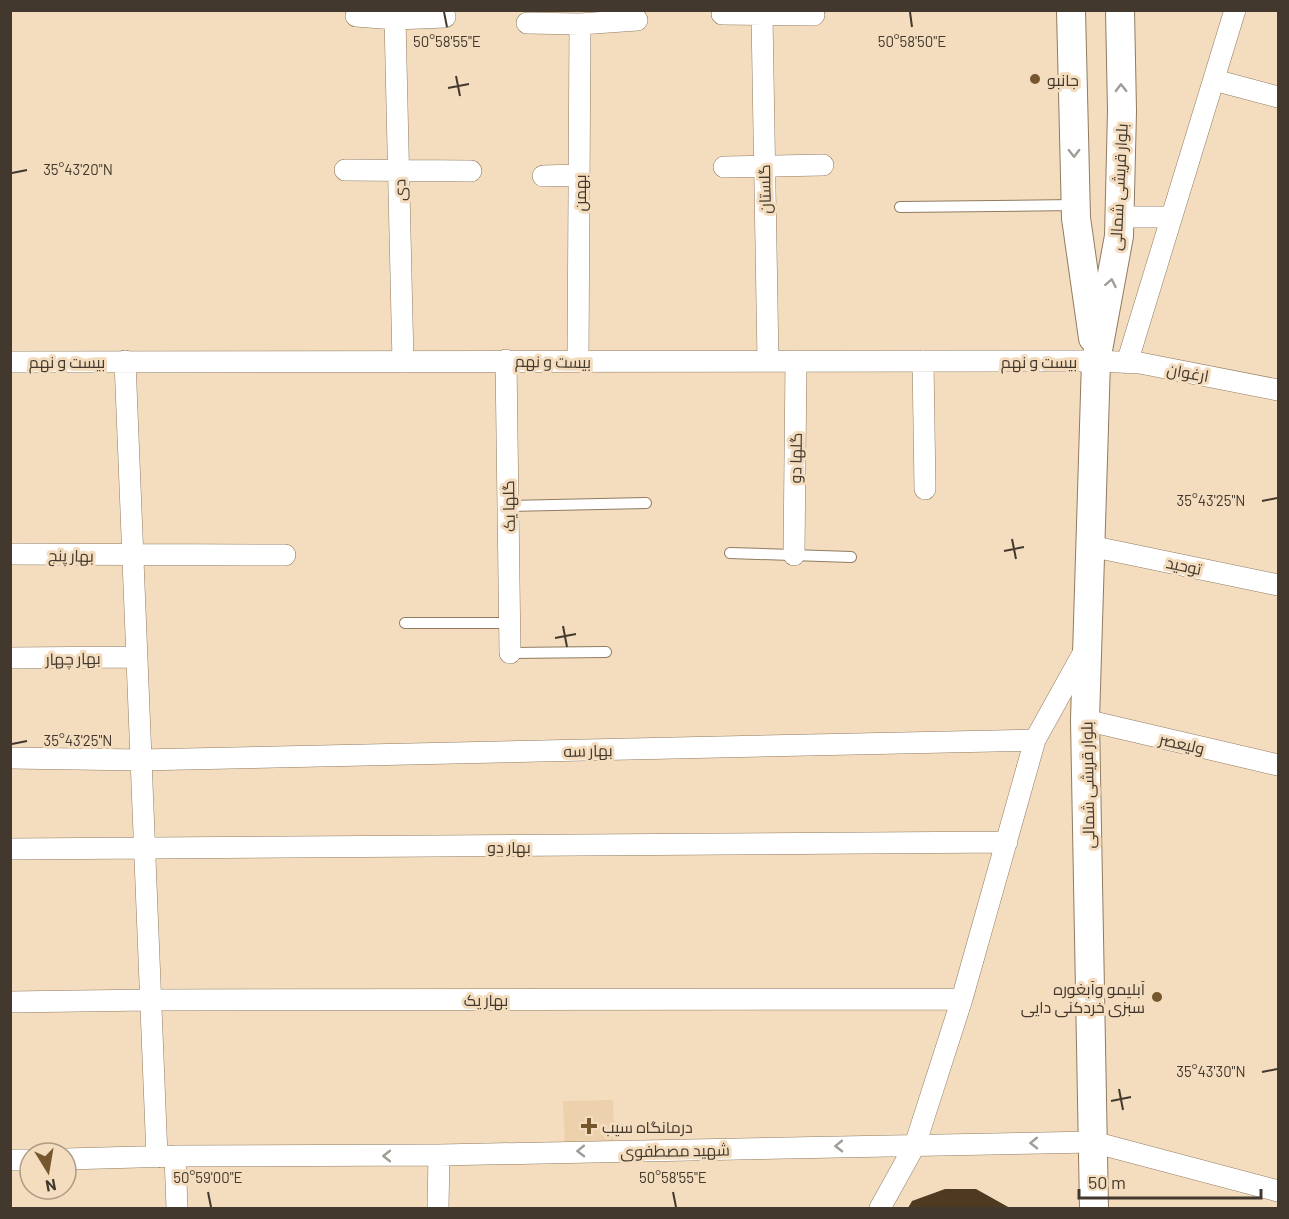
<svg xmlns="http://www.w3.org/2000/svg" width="1289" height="1219" font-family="Barlow,Cairo,sans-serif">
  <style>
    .built { fill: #edd1ad }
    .building { fill: #4d3a21 }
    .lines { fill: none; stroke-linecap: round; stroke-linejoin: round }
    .lane-casing { stroke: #907b60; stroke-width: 12 }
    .street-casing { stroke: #907b60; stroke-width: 22 }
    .secondary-casing { stroke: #907b60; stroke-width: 30 }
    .lane { stroke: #fff; stroke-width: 10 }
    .street { stroke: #fff; stroke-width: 21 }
    .secondary { stroke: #fff; stroke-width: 28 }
    .oneway { stroke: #a09c96 }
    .ticks { fill: none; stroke: #42382d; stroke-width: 2 }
    .poi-dot { fill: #76572d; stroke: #f4ddbf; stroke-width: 2 }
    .labels { text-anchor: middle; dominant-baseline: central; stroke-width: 6; stroke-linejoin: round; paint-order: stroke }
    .poi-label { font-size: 16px; fill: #42382d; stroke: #f4ddbf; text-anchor: start }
    .street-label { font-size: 16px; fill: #42382d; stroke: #f4ddbf }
    .ticks-label { font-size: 15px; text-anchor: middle; fill: #42382d; stroke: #f4ddbf; stroke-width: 6; stroke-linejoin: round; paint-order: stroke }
  </style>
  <rect width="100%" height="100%" fill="#f4ddbf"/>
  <path class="built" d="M613 1100 615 1151H565L563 1101Z"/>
  <path class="building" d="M945 1189H976L1010 1208H908L912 1201Z"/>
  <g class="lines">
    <g class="lane-casing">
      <path id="lane" d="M900 207 1075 205
        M508 506 646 503
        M730 553 851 557
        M405 623H509
        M510 653 606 652"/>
    </g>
    <g class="street-casing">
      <path id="street" d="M722 14 814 15
        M356 16 395 19 445 17
        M762 16 768 361
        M395 19 403 362
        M527 23 580 24 637 20
        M1214 80 1278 97
        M724 167 823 165
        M345 170 471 171
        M543 176 579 175
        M1120 217H1171
        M506 360 510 653
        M125 361 157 1157
        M578 361 580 24
        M923 361 925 489
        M10 362 1096 361 1140 363 1278 390
        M1127 363 1235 10
        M1090 546 1278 585
        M10 554 285 555
        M794 555 796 361
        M10 658 136 657
        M1085 720 1278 765
        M10 758 140 760 1035 740
        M10 849 1007 842
        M10 1002 149 1000 962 999
        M175 1156 177 1208
        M66 1159 175 1156 439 1155 1093 1142 1278 1191
        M10 1160H30
        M438 1208 439 1155
        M880 1208 915 1145 962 999 1035 740 1086 648"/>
    </g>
    <g class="secondary-casing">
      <path id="secondary" d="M1071 10 1076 218 1093 338
        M1094 1208 1085 720 1096 361 1119 236 1122 111 1120 10"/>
    </g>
    <use href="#lane" class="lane"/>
    <use href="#street" class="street"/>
    <use href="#secondary" class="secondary"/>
  </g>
  <defs><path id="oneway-chevron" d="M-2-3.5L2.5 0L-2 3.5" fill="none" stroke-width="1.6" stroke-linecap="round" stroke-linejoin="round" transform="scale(1.5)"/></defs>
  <g class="oneway">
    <use href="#oneway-chevron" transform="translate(1121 88) rotate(-91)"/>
    <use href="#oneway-chevron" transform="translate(1074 153) rotate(89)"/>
    <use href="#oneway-chevron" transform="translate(1111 283) rotate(-79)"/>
    <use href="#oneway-chevron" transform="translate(1034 1143) rotate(179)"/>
    <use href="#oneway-chevron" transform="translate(839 1146) rotate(179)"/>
    <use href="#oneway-chevron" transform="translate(581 1151) rotate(179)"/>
    <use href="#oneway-chevron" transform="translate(387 1156) rotate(180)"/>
  </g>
  <path class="ticks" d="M444 12 447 27M910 12 912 27M456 76 460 96M448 88 469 84M12 173 27 170M1262 501 1277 498M1012 539 1016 559M1004 551 1024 547M563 626 567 647M555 638 576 634M12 744 27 741M1262 1072 1277 1069M1119 1089 1123 1110M1111 1101 1131 1097M208 1192 211 1207M673 1192 676 1207"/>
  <g class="poi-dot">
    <circle cx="1035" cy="79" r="6"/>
    <circle cx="1157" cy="997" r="6"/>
    <path d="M586 1117h6v6h6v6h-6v6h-6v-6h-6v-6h6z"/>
  </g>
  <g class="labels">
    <g class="poi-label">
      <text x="1047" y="79">جانبو</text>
      <text x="1145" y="988" text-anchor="end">آبلیمو وآبغوره<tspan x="1145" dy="18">سبزی خردکنی دایی</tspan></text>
      <text x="602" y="1126">درمانگاه سیب</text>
    </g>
    <g class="street-label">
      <text transform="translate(1118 187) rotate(-87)">بلوار قریشی شمالی</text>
      <text transform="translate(764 189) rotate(-91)">گلستان</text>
      <text transform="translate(399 190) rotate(-91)">دی</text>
      <text transform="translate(579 193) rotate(-90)">بهمن</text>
      <text x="67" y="361">بیست و نهم</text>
      <text transform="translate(553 361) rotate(1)">بیست و نهم</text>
      <text x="1039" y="361">بیست و نهم</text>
      <text transform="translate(1188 372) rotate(10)">ارغوان</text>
      <text transform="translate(795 458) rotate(-89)">گلها دو</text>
      <text transform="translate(508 506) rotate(-91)">گلها یک</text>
      <text transform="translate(71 555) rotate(1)">بهار پنج</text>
      <text transform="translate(1184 565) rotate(12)">توحید</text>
      <text transform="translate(73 658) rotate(-1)">بهار چهار</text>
      <text transform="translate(1182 743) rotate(13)">ولیعصر</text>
      <text transform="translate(588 750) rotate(-1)">بهار سه</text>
      <text transform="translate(1087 785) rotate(-91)">بلوار قریشی شمالی</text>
      <text x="509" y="846">بهار دو</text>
      <text x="486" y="999">بهار یک</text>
      <text transform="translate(675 1150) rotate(-1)">شهید مصطفوی</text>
    </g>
  </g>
  <g class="ticks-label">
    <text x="447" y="47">50°58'55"E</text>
    <text x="912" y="47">50°58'50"E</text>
    <text x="78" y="175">35°43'20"N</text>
    <text x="1211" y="506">35°43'25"N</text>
    <text x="78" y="746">35°43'25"N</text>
    <text x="1211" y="1077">35°43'30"N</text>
    <text x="208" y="1183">50°59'00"E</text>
    <text x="673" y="1183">50°58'55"E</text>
  </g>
  <rect width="1289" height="1219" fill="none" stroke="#42382d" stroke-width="24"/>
  <g transform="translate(48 1171) rotate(169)"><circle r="28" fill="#f4ddbf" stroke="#ad9b85" stroke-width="1.5"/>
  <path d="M0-4.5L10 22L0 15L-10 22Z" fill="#76572d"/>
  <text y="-9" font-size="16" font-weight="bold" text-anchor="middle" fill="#42382d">N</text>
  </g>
  <path d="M1079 1189v9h182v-9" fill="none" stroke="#42382d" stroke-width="3"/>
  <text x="1088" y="1189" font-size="18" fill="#42382d" stroke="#f4ddbf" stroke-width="4.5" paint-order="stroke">50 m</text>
</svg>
